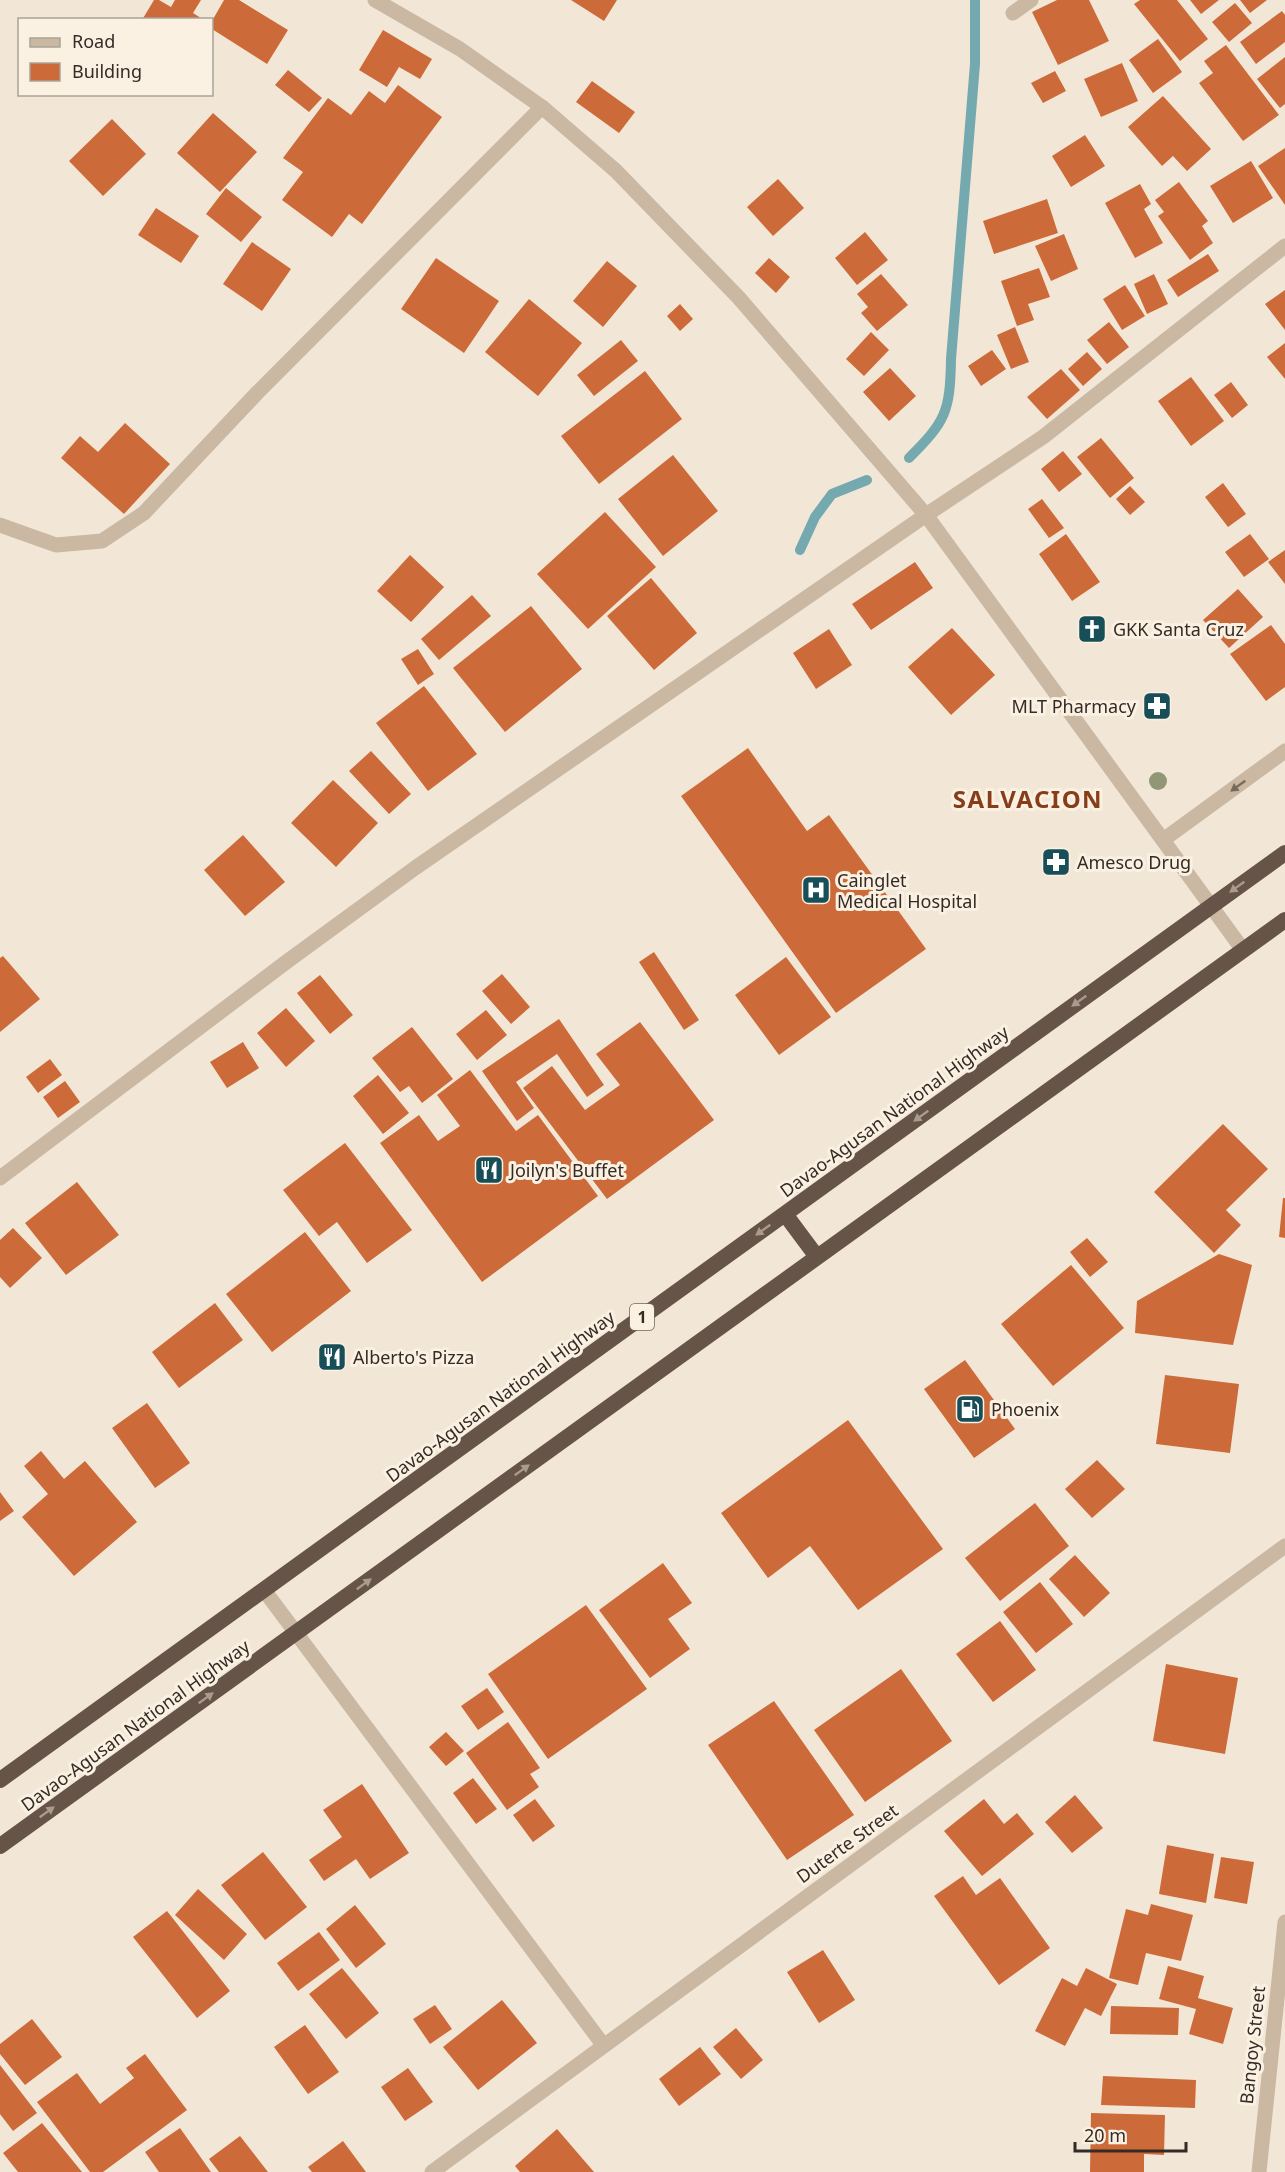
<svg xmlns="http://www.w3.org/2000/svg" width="1285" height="2172" font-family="'Noto Sans',sans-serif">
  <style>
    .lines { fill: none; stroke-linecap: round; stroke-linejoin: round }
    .stream { stroke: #74a9b0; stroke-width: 10 }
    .building { fill: #cd6a39 }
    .service { stroke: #cab8a2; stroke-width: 15 }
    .minor { stroke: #cab8a2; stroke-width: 15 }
    .tertiary { stroke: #cab8a2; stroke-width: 15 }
    .trunk { stroke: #675448; stroke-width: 16 }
    .tree { fill: #909676 }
    .oneway { fill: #786a5d }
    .oneway2 { fill: #a99b8e }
    .labels { text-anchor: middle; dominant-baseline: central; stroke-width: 6; stroke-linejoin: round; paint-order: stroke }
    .shield { fill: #faf1e3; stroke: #70665e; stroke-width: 1.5 }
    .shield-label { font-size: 16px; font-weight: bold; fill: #352b25 }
    .poi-label { font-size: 18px; fill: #352b25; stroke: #faf1e3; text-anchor: start }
    .street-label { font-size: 18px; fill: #352b25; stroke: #faf1e3 }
    .district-label { font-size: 24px; font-weight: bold; letter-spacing: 1.5px; fill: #883d1a; stroke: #faf1e3 }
  </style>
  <rect width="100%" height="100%" fill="#f2e7d6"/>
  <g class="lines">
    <path class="stream" d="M909 458C946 421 950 412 951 359L975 64V0
      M800 550 815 517 832 494 867 480"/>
  </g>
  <path class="building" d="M154 0H159L171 7 175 0H201L193 13 204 20H142Z
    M224 0H239L288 30 267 64 212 29V21Z
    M571 0H617L604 21Z
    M1057 0H1089L1109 41 1058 65 1032 12Z
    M1140 0H1177L1208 39 1180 61 1134 4Z
    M1190 0H1219L1201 14Z
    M1240 0H1267L1250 13Z
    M1235 3 1252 23 1229 42 1212 22Z
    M1282 11 1285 15V42L1256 64 1240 42Z
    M383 30 432 59 420 79 399 67 387 87 359 70Z
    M1158 39 1182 72 1153 93 1129 60Z
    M1226 45 1279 115 1243 141 1199 83 1213 73 1204 61Z
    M1285 57V104L1280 108 1257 79Z
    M1122 63 1138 101 1101 117 1084 79Z
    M288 70 322 98 309 112 275 85Z
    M1055 71 1066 91 1043 103 1031 83Z
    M592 81 635 112 619 133 576 102Z
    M398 85 442 117 362 224 349 214 332 237 282 200 303 172 283 158 328 98 351 115 369 91 385 103Z
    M1163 96 1211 149 1187 171 1173 156 1162 166 1128 127Z
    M213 113 257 152 220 192 177 153Z
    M112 119 146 154 103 196 69 161Z
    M1085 135 1105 166 1071 187 1052 156Z
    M1285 148V205L1258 166Z
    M1251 161 1273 198 1233 223 1210 186Z
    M778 179 804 208 773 236 747 207Z
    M1179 182 1208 221 1202 226 1213 243 1190 260 1158 216 1164 212 1155 200Z
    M1140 184 1151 204 1144 209 1163 243 1135 258 1105 203Z
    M226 188 262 217 241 242 206 214Z
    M1047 199 1058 233 994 254 983 221Z
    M156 208 199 236 181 263 138 235Z
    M865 232 888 260 857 285 835 258Z
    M1064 234 1078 269 1051 281 1035 246Z
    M252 242 291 269 262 311 223 284Z
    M1208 254 1219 271 1178 297 1167 280Z
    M436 258 499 301 464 353 401 309Z
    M769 258 790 277 776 293 755 273Z
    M607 261 637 286 603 327 573 301Z
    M1039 268 1050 297 1028 304 1034 320 1017 326 1001 281Z
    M881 274 908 305 877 331 861 313 868 307 857 294Z
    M1154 274 1168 304 1147 314 1134 284Z
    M1125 285 1145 316 1122 330 1103 299Z
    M1285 290V330L1265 304Z
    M529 299 582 343 538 396 485 352Z
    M680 304 693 319 680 331 667 316Z
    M1109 322 1129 347 1107 364 1087 340Z
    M1015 327 1029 362 1011 369 997 335Z
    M871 332 889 350 864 376 846 359Z
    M621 340 638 361 594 396 577 375Z
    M1285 343V379L1267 357Z
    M992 350 1006 369 981 386 968 366Z
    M1087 352 1102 369 1083 386 1068 369Z
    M890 368 916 396 889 421 863 392Z
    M1061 369 1080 390 1047 419 1027 397Z
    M645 371 682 419 599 484 561 436Z
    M1191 377 1224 421 1191 446 1158 401Z
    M1231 382 1248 405 1232 418 1214 395Z
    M125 423 170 464 124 514 61 458 80 436 98 452Z
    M1101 438 1134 478 1110 498 1077 457Z
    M1063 451 1082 474 1059 492 1041 469Z
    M673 455 718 511 663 556 618 499Z
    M1223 483 1246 514 1228 527 1205 497Z
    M1130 486 1145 502 1130 515 1116 499Z
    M1042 499 1064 528 1049 538 1028 509Z
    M605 512 656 567 588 629 537 574Z
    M1066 534 1100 582 1072 601 1039 554Z
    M1250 534 1269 559 1244 577 1225 552Z
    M1285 550V584L1268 562Z
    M410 555 444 587 411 622 377 591Z
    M915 562 933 588 871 630 852 604Z
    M651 578 697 633 654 670 607 616Z
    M1238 589 1263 617 1229 648 1203 620Z
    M472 595 491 616 439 660 421 639Z
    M531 606 582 669 505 732 453 668Z
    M1271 625 1285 644V687L1266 701 1230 654Z
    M952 628 995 675 951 715 908 667Z
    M829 629 852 665 816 689 793 653Z
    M418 649 434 674 418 685 401 659Z
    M424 686 477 754 428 791 376 723Z
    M748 748 807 831 829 815 926 949 836 1013 681 796Z
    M371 751 411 794 389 814 349 771Z
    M333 780 378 823 336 867 291 823Z
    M243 835 285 882 245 916 204 870Z
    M654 952 699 1020 684 1030 639 962Z
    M3 956 40 999 0 1032V958Z
    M786 957 831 1017 779 1055 735 995Z
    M502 974 530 1007 511 1024 482 991Z
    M320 975 353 1015 330 1034 297 993Z
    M286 1008 315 1041 286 1067 257 1033Z
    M486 1010 507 1035 477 1060 456 1034Z
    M559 1019 604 1085 587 1097 557 1054 516 1082 534 1108 517 1121 482 1071Z
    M640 1022 714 1120 607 1199 523 1088 552 1066 585 1110 620 1085 596 1054Z
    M412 1027 453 1079 422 1103 409 1086 400 1092 372 1058Z
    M243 1042 259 1068 227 1088 210 1062Z
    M50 1059 62 1075 38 1093 26 1077Z
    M470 1070 516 1131 538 1115 598 1196 482 1282 380 1143 419 1115 438 1141 460 1126 437 1095Z
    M378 1075 409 1113 383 1134 353 1096Z
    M65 1081 80 1102 58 1118 43 1097Z
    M1223 1124 1268 1169 1226 1210 1241 1225 1214 1253 1154 1192Z
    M345 1143 412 1230 367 1263 337 1222 319 1236 283 1190Z
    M77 1182 119 1235 66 1275 25 1223Z
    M1283 1198H1285V1238L1279 1237Z
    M13 1228 42 1258 10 1288 0 1277V1240Z
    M305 1232 351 1291 272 1352 226 1294Z
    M1087 1238 1108 1262 1090 1277 1070 1252Z
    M1219 1254 1252 1265 1233 1345 1135 1333 1137 1301Z
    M1071 1265 1124 1328 1053 1386 1001 1324Z
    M215 1303 243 1340 179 1388 152 1352Z
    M965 1360 1015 1429 974 1458 924 1389Z
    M1165 1375 1239 1384 1230 1453 1156 1444Z
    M147 1403 190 1463 155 1488 112 1428Z
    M848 1420 943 1549 858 1610 810 1546 768 1578 721 1513Z
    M41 1451 64 1479 85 1461 137 1522 74 1576 22 1517 48 1494 24 1466Z
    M1097 1460 1125 1489 1092 1518 1065 1489Z
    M0 1492 14 1511 0 1521Z
    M1035 1503 1069 1546 1000 1601 965 1558Z
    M1075 1555 1110 1593 1084 1617 1049 1579Z
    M663 1563 692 1603 668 1619 690 1649 650 1678 599 1610Z
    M1040 1582 1073 1624 1036 1653 1003 1612Z
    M586 1605 647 1689 548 1759 488 1674Z
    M1000 1621 1036 1670 993 1702 956 1654Z
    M1166 1664 1238 1678 1225 1754 1153 1741Z
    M901 1669 952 1741 865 1802 814 1730Z
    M487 1688 504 1712 478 1730 461 1706Z
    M774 1701 854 1815 787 1860 708 1745Z
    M508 1722 540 1768 530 1774 539 1787 507 1810 466 1753Z
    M446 1732 464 1751 446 1766 429 1747Z
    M473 1778 497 1809 476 1824 453 1793Z
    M362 1784 409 1853 370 1879 356 1859 324 1881 309 1860 342 1837 323 1810Z
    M1075 1795 1103 1828 1072 1853 1045 1822Z
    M535 1799 555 1826 533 1842 513 1815Z
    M984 1799 1004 1824 1017 1813 1034 1834 982 1876 944 1831Z
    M1167 1845 1214 1854 1206 1903 1159 1894Z
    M263 1852 307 1907 265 1940 221 1885Z
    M1221 1857 1254 1862 1247 1904 1214 1898Z
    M963 1876 976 1895 1000 1878 1050 1948 999 1985 934 1896Z
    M198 1889 247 1934 224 1960 175 1915Z
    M1151 1904 1193 1915 1181 1961 1146 1953 1138 1985 1109 1978 1126 1909 1148 1915Z
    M355 1905 386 1944 356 1968 326 1929Z
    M167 1911 230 1991 197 2018 133 1937Z
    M319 1932 340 1960 298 1991 277 1963Z
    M823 1950 855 2000 819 2023 787 1972Z
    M1168 1966 1204 1976 1198 1998 1233 2008 1223 2044 1189 2034 1196 2009 1159 1999Z
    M342 1968 379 2013 346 2039 309 1994Z
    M1086 1968 1117 1984 1101 2016 1085 2008 1065 2046 1035 2031 1062 1978 1077 1986Z
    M502 2000 537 2043 478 2090 443 2047Z
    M435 2005 452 2029 430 2044 413 2019Z
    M1111 2006 1179 2008 1178 2035 1110 2034Z
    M32 2019 62 2057 25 2085 0 2054V2044Z
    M305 2025 339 2072 308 2094 274 2047Z
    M736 2028 763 2060 741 2079 713 2047Z
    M700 2047 721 2074 679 2106 659 2079Z
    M145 2054 187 2110 103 2172H90L37 2102 77 2073 100 2104 134 2078 126 2068Z
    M0 2065 37 2113 13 2131 0 2114Z
    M408 2068 433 2102 405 2121 381 2087Z
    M1103 2076 1196 2080 1195 2108 1101 2105Z
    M1091 2113 1165 2115 1164 2155 1144 2154V2172H1090Z
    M42 2123 82 2172H18L3 2153Z
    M180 2128 211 2172H159L145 2152Z
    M557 2129 594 2172H520L515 2166Z
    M240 2136 268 2172H219L209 2159Z
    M343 2141 366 2172H312L308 2167Z"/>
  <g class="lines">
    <path class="service" d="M1163 840 1285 751"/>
    <path class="minor" d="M1013 13 1031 0
      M0 525 56 545 102 541 144 513 257 393 542 107
      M0 1178 289 960 415 868 926 515 1043 437 1285 246
      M264 1590 604 2046
      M432 2172 1285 1546"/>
    <path class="tertiary" d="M375 0 460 49 542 107 616 171 739 298 926 515 1243 950
      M1259 2172 1285 1922"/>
    <path class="trunk" d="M785 1214 817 1257
      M0 1780 1285 853
      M0 1846 1285 920"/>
  </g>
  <circle class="tree" cx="1158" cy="781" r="9"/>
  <defs><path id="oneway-solid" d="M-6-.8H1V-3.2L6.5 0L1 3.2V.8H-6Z" transform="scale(1.5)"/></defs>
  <use class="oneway" href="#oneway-solid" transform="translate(1238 786) rotate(144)"/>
  <g class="oneway2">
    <use href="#oneway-solid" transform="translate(1237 887) rotate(144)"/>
    <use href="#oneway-solid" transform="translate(1079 1001) rotate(144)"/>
    <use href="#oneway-solid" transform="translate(921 1116) rotate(144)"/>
    <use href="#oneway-solid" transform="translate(763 1230) rotate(144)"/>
    <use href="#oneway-solid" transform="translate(522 1470) rotate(-36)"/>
    <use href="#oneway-solid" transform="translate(364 1584) rotate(-36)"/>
    <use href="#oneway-solid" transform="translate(206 1698) rotate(-36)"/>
    <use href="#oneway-solid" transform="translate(47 1812) rotate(-36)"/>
  </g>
  <defs>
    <g id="church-square" transform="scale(1.5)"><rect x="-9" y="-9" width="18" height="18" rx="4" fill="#184e58" stroke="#faf1e3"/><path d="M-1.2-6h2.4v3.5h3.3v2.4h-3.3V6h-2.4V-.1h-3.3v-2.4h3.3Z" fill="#fff"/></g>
    <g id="pharmacy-square" transform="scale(1.5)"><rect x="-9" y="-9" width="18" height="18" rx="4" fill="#184e58" stroke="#faf1e3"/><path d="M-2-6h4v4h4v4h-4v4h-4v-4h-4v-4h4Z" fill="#fff"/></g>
    <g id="hospital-square" transform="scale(1.5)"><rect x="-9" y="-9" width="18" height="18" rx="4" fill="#184e58" stroke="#faf1e3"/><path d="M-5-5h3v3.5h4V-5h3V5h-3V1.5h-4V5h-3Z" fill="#fff"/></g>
    <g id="restaurant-square" transform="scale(1.5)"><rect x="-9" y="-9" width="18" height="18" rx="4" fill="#184e58" stroke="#faf1e3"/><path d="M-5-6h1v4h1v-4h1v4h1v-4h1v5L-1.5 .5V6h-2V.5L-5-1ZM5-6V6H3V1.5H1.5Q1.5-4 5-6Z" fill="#fff"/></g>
    <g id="fuel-square" transform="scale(1.5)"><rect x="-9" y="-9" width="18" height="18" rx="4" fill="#184e58" stroke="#faf1e3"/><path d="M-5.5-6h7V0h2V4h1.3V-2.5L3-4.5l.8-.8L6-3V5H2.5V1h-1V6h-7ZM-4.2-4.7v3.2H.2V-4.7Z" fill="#fff"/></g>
  </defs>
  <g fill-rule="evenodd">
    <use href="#church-square" x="1092" y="629"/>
    <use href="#pharmacy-square" x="1157" y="706"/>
    <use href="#pharmacy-square" x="1056" y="862"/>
    <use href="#hospital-square" x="816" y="890"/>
    <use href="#restaurant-square" x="489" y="1170"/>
    <use href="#restaurant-square" x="332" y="1357"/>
    <use href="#fuel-square" x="970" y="1409"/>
  </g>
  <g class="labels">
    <rect class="shield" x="630" y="1304" width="24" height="26" rx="4.5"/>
    <g class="shield-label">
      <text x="642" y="1317">1</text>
    </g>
    <g class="poi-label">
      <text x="1113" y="629">GKK Santa Cruz</text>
      <text x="1136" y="706" text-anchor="end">MLT Pharmacy</text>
      <text x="1077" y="862">Amesco Drug</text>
      <text x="837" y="880">Cainglet<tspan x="837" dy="21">Medical Hospital</tspan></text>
      <text x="510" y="1170">Joilyn's Buffet</text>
      <text x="353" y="1357">Alberto's Pizza</text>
      <text x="991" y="1409">Phoenix</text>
    </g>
    <g class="street-label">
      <text transform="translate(894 1111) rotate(-36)">Davao-Agusan National Highway</text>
      <text transform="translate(500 1396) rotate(-36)">Davao-Agusan National Highway</text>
      <text transform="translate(135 1725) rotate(-36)">Davao-Agusan National Highway</text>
      <text transform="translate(847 1843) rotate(-36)">Duterte Street</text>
      <text transform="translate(1252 2045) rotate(-84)">Bangoy Street</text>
    </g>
    <g class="district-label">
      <text x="1028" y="798">SALVACION</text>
    </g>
  </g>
  <rect x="18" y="18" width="195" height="78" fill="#faf1e3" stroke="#aba297" stroke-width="1.5"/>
  <rect x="30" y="38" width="30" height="9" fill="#cab8a2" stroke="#aba297" stroke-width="1.5"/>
  <text x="72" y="48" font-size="18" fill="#352b25">Road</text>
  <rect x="30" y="63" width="30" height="18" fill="#cd6a39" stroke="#aba297" stroke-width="1.5"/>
  <text x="72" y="78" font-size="18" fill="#352b25">Building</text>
  <path d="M1075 2142v9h111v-9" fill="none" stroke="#352b25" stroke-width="3"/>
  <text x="1084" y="2142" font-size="18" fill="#352b25" stroke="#faf1e3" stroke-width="4.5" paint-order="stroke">20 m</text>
</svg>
